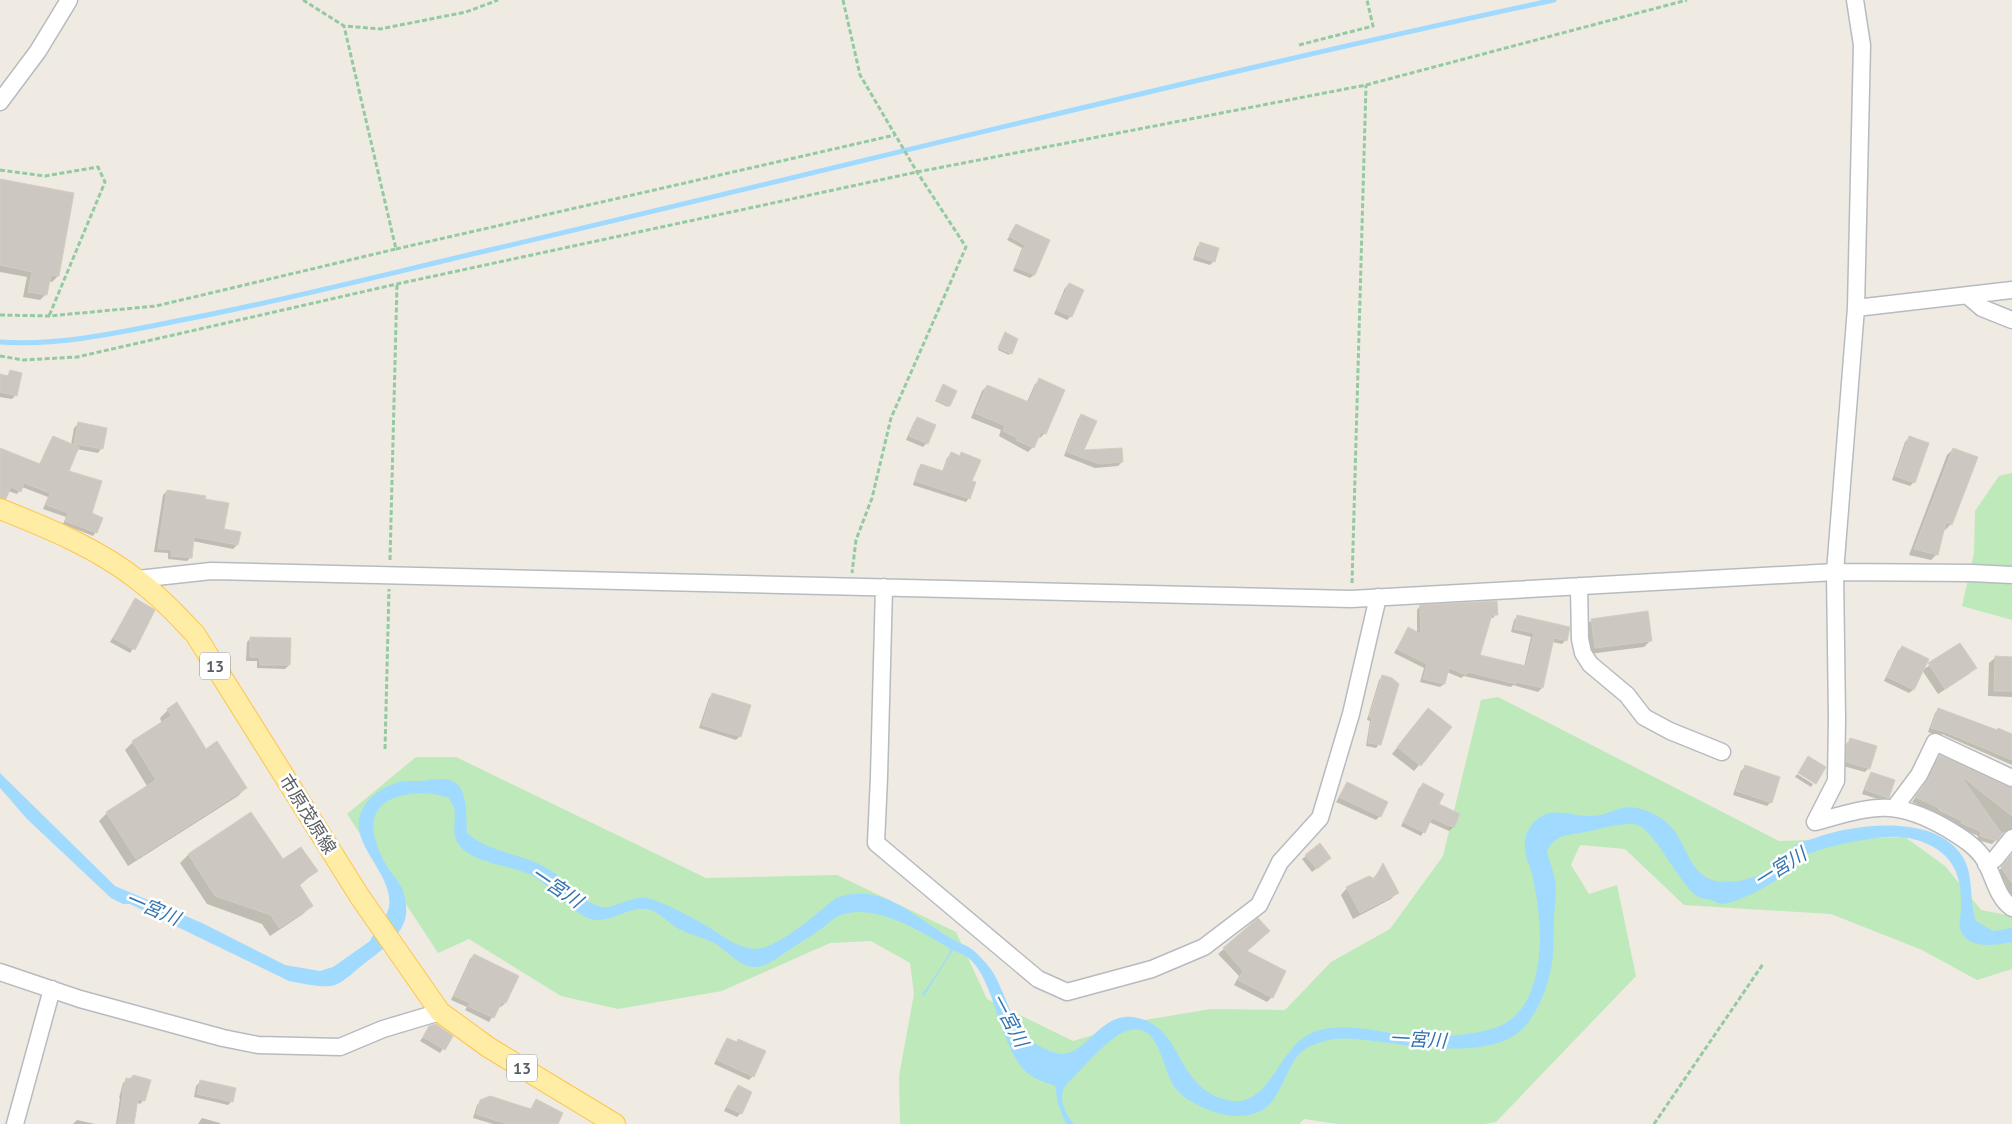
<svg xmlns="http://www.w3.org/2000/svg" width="2012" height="1124" font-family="'PT Sans','Noto Sans JP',sans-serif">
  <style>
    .green { fill: #bde9bb }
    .water { fill: #a1daff }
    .shadow { fill: #0003 }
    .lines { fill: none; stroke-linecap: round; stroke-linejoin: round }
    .stream { stroke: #a1daff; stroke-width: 5 }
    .building { fill: #ccc8c1; stroke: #d4cdbf }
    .minor-casing { stroke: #b7bbc0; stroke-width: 19 }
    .major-casing { stroke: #fec54b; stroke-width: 22 }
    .path { stroke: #94caa1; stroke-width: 3; stroke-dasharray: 5 2.5; stroke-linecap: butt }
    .minor { stroke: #fff; stroke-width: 16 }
    .major { stroke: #ffeda6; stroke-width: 20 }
    .labels { text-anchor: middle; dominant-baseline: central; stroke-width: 5; stroke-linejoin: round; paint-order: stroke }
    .shield { fill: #fff; stroke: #8c8f92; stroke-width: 1 }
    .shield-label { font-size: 16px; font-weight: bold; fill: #5a5f64 }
    .street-label { font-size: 18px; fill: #5a5f64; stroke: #fff }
    .water-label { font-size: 19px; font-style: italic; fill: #3375b1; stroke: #fff }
  </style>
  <rect width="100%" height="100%" fill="#efebe2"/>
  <path class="green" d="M2012 473V620L1962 606 1974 553 1975 511 1999 476Z
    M1498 697 1779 841 1905 837 1945 866 1981 910 2012 916V969L1977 980 1922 950 1831 914 1684 905 1625 849 1580 845 1571 865 1589 894 1617 885 1636 976 1496 1122 1484 1124H1338L1304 1119 1299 1124H900L899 1076 914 994 910 963 871 941 830 943 722 991 618 1009 561 996 469 939 438 953 347 814 416 757H456L706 878 837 875 956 932 987 999 1073 1041 1145 1020 1211 1009 1285 1010 1331 962 1390 929 1443 856 1481 700Z"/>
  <path class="water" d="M0 773 115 886 202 923 285 965 320 971 333 967 370 941 374 933 378 932C381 924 387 915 389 907 394 876 354 848 359 819 363 800 381 787 399 782 409 780 420 782 429 780 439 779 450 777 458 785 468 795 466 820 467 833 492 855 527 853 553 872 569 883 582 903 602 907 620 909 631 892 654 900 671 906 689 916 705 925 720 934 738 949 756 949 779 948 818 912 836 898 846 894 857 893 868 894 898 898 926 924 952 939 959 943 967 945 973 950 979 955 985 962 990 968 1008 993 1011 1034 1041 1047 1047 1050 1056 1054 1063 1054 1087 1052 1102 1013 1132 1017 1183 1023 1173 1083 1223 1099 1273 1115 1276 1040 1320 1030 1346 1023 1373 1031 1399 1034 1430 1038 1465 1037 1495 1028 1512 1022 1521 1012 1529 996 1545 958 1541 918 1533 878 1531 868 1525 857 1525 847 1524 839 1527 831 1532 825 1549 803 1569 817 1591 816 1603 816 1611 811 1622 808 1637 805 1655 813 1666 822 1688 840 1687 875 1716 881 1743 885 1770 874 1788 853 1790 851 1791 848 1793 847 1798 842 1809 840 1815 838 1855 823 1939 813 1964 859 1974 878 1969 901 1976 921L1993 931 2012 928V942C1997 945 1968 950 1961 931 1958 925 1961 916 1961 909 1962 877 1955 855 1923 842 1914 839 1901 836 1890 837 1872 837 1812 848 1799 859 1794 863 1791 869 1786 873 1774 883 1738 903 1722 904 1719 904 1714 901 1711 900 1706 899 1700 898 1697 896 1677 882 1653 824 1633 824 1618 823 1600 829 1585 832 1569 835 1554 835 1547 851 1549 860 1553 870 1555 880 1557 893 1555 904 1554 917 1553 939 1555 960 1548 981 1542 1001 1531 1026 1512 1037 1478 1056 1419 1047 1381 1042 1363 1040 1343 1036 1325 1041 1315 1043 1302 1049 1296 1058 1279 1082 1279 1115 1239 1116 1220 1117 1188 1104 1175 1088 1161 1069 1160 1017 1124 1032 1107 1039 1079 1072 1065 1086 1058 1099 1065 1113 1074 1124H1066L1058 1104 1055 1086C1045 1082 1031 1078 1024 1070 998 1041 994 976 967 957 963 954 957 952 953 950L924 996 922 995C932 980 943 966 951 949 922 932 872 901 839 916 831 919 825 927 818 931 810 937 801 942 792 948 781 955 769 966 756 967 740 968 727 950 714 943 703 937 690 935 679 929 670 924 661 914 651 910 633 904 614 921 596 920 577 919 552 887 535 877 513 864 471 865 457 842 451 831 457 819 454 808 453 805 450 801 449 798 432 792 414 792 397 797 363 808 372 839 385 863 390 872 397 879 402 888 405 896 407 906 406 915 404 934 380 952 365 963 357 969 344 982 335 985 325 989 300 983 289 981L130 904H123L111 898 27 819 0 788Z"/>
  <path class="shadow" d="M0 181 73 194 58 276 52 282 48 281 46 294 40 300 23 297 27 277 0 272Z
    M1016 225 1049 240 1034 275 1030 278 1013 271 1022 248 1007 240Z
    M1201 243 1214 261 1210 265 1193 260 1197 247Z
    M1069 284 1071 316 1067 320 1054 314 1065 288Z
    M1004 335 1017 340 1009 355 998 350Z
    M10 372 16 395 12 399 0 397V375L6 377Z
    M1040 380 1045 433 1040 438 1038 436 1033 447 1028 452 999 436 1001 430 971 418 982 391 987 386 1027 402 1035 384Z
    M943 386 949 405 948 407 935 401Z
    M1081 415 1082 452 1122 462 1118 466 1095 468 1064 456 1078 419Z
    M918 418 927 443 923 447 906 440 914 422Z
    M78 424 105 429 101 449 98 453 77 449 67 472 91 514 96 532 93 536 63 524 66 517 43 509 48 497 22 487 17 494 8 491 5 498 0 501V449L39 465 50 441 53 437 71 445 74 428Z
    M1909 438 1914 482 1910 486 1892 480 1905 442Z
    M1953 449 1951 524 1945 530 1943 529 1937 554 1931 560 1909 555 1947 455Z
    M951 454 958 457 961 454 971 482 969 498 966 502 913 485 918 469 921 465 942 472 947 458Z
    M167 491 204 500 223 530 237 545 233 549 192 541 191 557 187 561 168 559V553L154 552 163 495Z
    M136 599 144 632 130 653 110 642Z
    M1420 606 1496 614 1493 618H1490L1478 656 1524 667 1531 637 1511 632 1514 620 1517 617 1566 640 1562 644 1552 642 1542 688 1538 692 1513 685 1511 687 1464 676 1461 678 1447 672 1444 684 1440 687 1420 682 1424 668 1394 653 1408 629 1417 634V610Z
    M1592 620 1650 641 1644 647 1589 654 1585 626Z
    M251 638 289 665 285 669 257 668V661H246L247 642Z
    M1959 644 1975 668 1969 674 1938 694 1922 670 1913 690 1909 693 1884 681 1898 651 1902 647 1923 670Z
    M1996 657 2012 658V697L1988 696 1989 663Z
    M1382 677 1379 744 1376 748 1366 746 1370 721 1367 720 1379 680Z
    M713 694 740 736 736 740 699 728 709 698Z
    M1939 709 1996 731 2012 735V765L1942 734 1940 736 1928 732 1935 713Z
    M168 710 206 750 246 788 238 796 128 866 99 821 107 813 147 786 125 750 133 742 162 724 160 718Z
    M1422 716 1451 727 1414 771 1392 754Z
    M1850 740 1869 768 1865 772 1843 766V755L1847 743Z
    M1940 757 2012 789V833L2004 832 1992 844 1977 840 1978 836 1958 827 1959 825 1936 814V813L1912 802 1924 785 1936 761Z
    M1745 767 1771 802 1767 806 1733 795 1741 771Z
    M1797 774 1813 784 1811 787 1795 777Z
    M1871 774 1888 797 1884 801 1862 794 1868 778Z
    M1347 784 1380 816 1376 820 1336 802Z
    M1423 785 1453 827 1449 831 1429 822 1421 836 1401 826 1419 788Z
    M251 814 282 861 316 871 299 886 312 905 303 914 270 936 262 924 207 904 180 863 188 855Z
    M2012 855V900L2003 887 2006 884 1998 872Z
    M1306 856 1326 861 1312 872 1302 859Z
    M1383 865 1397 893 1391 899 1353 919 1341 895 1347 888 1373 879Z
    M1258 920 1246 951 1272 997 1267 1002 1234 985 1239 976 1218 954Z
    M474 955 517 976 505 1003 501 1007 499 1006 489 1022 465 1010 467 1007 451 1000 470 959Z
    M430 1027 451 1037 440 1053 420 1041Z
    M728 1039 736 1043 739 1040 753 1076 749 1080 714 1064 724 1043Z
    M133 1076 144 1100 140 1104 136 1102 133 1124H116L120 1098H119L123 1083Z
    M200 1082 232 1101 228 1105 194 1097 196 1086Z
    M738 1087 741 1113 737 1117 724 1111 734 1091Z
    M481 1101 530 1110 536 1101 556 1124H493L473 1118 477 1105Z
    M202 1118 220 1123V1124H198Z
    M77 1120 95 1124H73Z"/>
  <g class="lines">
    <path class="stream" d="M0 342C61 346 122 332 182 320 287 300 390 273 494 249 848 166 1199 76 1554 0"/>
  </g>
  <path class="building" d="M0 179 74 193 59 276 51 275 47 295 28 292 32 272 0 265Z
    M1016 224 1050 240 1035 275 1015 267 1025 245 1009 236Z
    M1200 242 1219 248 1215 262 1196 256Z
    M1069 283 1084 290 1072 317 1057 310Z
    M1005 332 1018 339 1012 354 998 348Z
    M10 370 22 373 17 396 0 392V374L8 376Z
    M1039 378 1065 390 1046 434 1041 432 1034 448 1016 440 1017 438 1003 431 1005 426 975 413 987 385 1029 402Z
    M943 384 957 391 950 406 936 400Z
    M1081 414 1097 421 1084 450 1122 448 1123 462 1100 464 1067 452Z
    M917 417 936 425 928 444 909 436Z
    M78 422 107 428 103 449 74 444Z
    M53 436 79 447 69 471 102 481 92 513 103 518 97 533 65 521 68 513 46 505 50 493 24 483 21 492 11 487 6 499 0 497V448L40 464Z
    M1909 436 1929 443 1915 483 1895 476Z
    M1953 448 1978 457 1952 525 1946 522 1938 555 1914 549Z
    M951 452 960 456 961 452 981 460 972 481 976 482 970 499 915 481 921 464 943 471Z
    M167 490 206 496 205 499 229 503 224 529 241 532 238 545 194 537 192 558 171 556 172 550 158 549Z
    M135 598 155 610 135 650 113 638Z
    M1497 601 1498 615H1492L1480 655 1526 666 1534 633 1514 629 1517 615 1570 627 1567 641 1554 638 1543 688 1516 682V684L1468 672 1466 675 1449 668 1445 684 1423 679 1427 664 1397 649 1408 627 1421 634 1420 605Z
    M1648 611 1652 641 1595 648 1591 619Z
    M250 637 291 638 290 665H260V658L250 657Z
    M1960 643 1977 668 1945 689 1928 663Z
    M1902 646 1929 659 1914 690 1887 677Z
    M1995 656 2012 657V691H1994Z
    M1382 675 1392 678 1399 684 1381 745 1368 743 1372 717H1369Z
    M712 693 751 705 741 737 702 725Z
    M177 702 206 749 217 741 247 788 136 859 106 812 156 780 132 741 171 716 167 709Z
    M1428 708 1452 727 1421 766 1397 747Z
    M1938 708 1997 730 1998 728 2012 734V760L1945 732 1931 728Z
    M1850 738 1877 746 1870 769 1846 762V750Z
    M1940 755 2012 788V816L1960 775 2002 834 1997 841 1980 836 1981 832 1961 823 1962 821 1939 810V808L1915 797 1928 780Z
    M1808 756 1826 767 1816 784 1798 773Z
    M1745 765 1780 777 1772 803 1736 791Z
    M1871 772 1895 780 1889 798 1865 790Z
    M1347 782 1388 802 1381 817 1339 797Z
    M1423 783 1444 794 1439 804 1460 814 1454 828 1432 818 1425 833 1403 822Z
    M251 812 283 859 301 847 318 871 299 884 313 906 279 928 271 915 215 896 188 854Z
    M1320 843 1331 858 1317 869 1305 855Z
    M2012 854V883L2001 867Z
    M1383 863 1399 893 1360 913 1346 887 1369 876 1375 879Z
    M1258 918 1270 931 1247 951 1286 971 1273 998 1238 980 1243 971 1223 948Z
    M474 954 519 976 506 1003 502 1002 494 1018 468 1006 470 1003 454 996Z
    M436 1024 453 1036 445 1050 423 1037 429 1026Z
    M727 1038 737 1042 738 1039 766 1051 754 1077 717 1060Z
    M133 1075 151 1080 145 1101 138 1099 134 1124H118L123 1095 122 1094 126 1078 132 1079Z
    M200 1080 236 1088 233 1102 197 1094Z
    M738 1085 752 1092 742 1114 727 1107Z
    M490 1096 531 1109 536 1099 563 1113 558 1124H507L476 1114 480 1100Z"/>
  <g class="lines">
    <g class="minor-casing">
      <path id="minor" d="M0 102 38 51 69 0
        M1968 296 1982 308 2012 320
        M1856 308 2012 290
        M138 579 211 571 1351 599 1835 572 1972 573 2012 575
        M1579 586 1580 639 1583 653 1590 664 1627 695 1644 717 1670 731 1722 752
        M884 587 879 777 876 843 1038 979 1067 992 1152 969 1204 947 1259 905 1280 862 1320 818 1351 714 1378 597
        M1895 807 1919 775 1935 742 2012 778
        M1815 822 1836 781 1837 719 1835 572 1856 308 1862 45 1855 0
        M1815 822C1871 807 1892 797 1946 828 1959 836 1973 844 1982 856 1994 873 1995 896 2012 908
        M1986 864 1995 859 2012 838
        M0 972 80 999 223 1038 258 1045 340 1047 383 1029 440 1012
        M15 1124 52 989"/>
    </g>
    <g class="major-casing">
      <path id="major" d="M0 509C48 528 99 549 139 581 160 597 177 615 195 634L360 897 440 1012 488 1047 615 1124"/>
    </g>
    <path class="path" d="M303 0 344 26 380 29 466 12 498 0
      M843 0 860 75 917 172 966 247 891 418 872 498 856 540 852 573
      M1299 45 1373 26 1367 0
      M0 170 45 176 98 167 105 182 49 316
      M396 249 895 135
      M0 315 49 316 156 306 396 249 344 26
      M0 356 23 360 77 357 397 284 917 172 1366 85 1687 0
      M390 560 397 284
      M1352 583 1366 85
      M385 749 389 589
      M1654 1124 1763 964"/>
    <use href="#minor" class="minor"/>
    <use href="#major" class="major"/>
  </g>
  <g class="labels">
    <g class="shield">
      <rect x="200" y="652.5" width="30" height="27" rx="4"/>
      <rect x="507" y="1054.5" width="30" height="27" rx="4"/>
    </g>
    <g class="shield-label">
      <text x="215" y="666">13</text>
      <text x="522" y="1068">13</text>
    </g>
    <g class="street-label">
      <text transform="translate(308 814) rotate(58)">市原茂原線</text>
    </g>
    <g class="water-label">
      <text transform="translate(1780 867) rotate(-32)">一宮川</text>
      <text transform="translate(557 887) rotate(34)">一宮川</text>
      <text transform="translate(153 908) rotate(23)">一宮川</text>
      <text transform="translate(1010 1020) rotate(62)">一宮川</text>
      <text transform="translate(1418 1039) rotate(3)">一宮川</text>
    </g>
  </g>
</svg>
